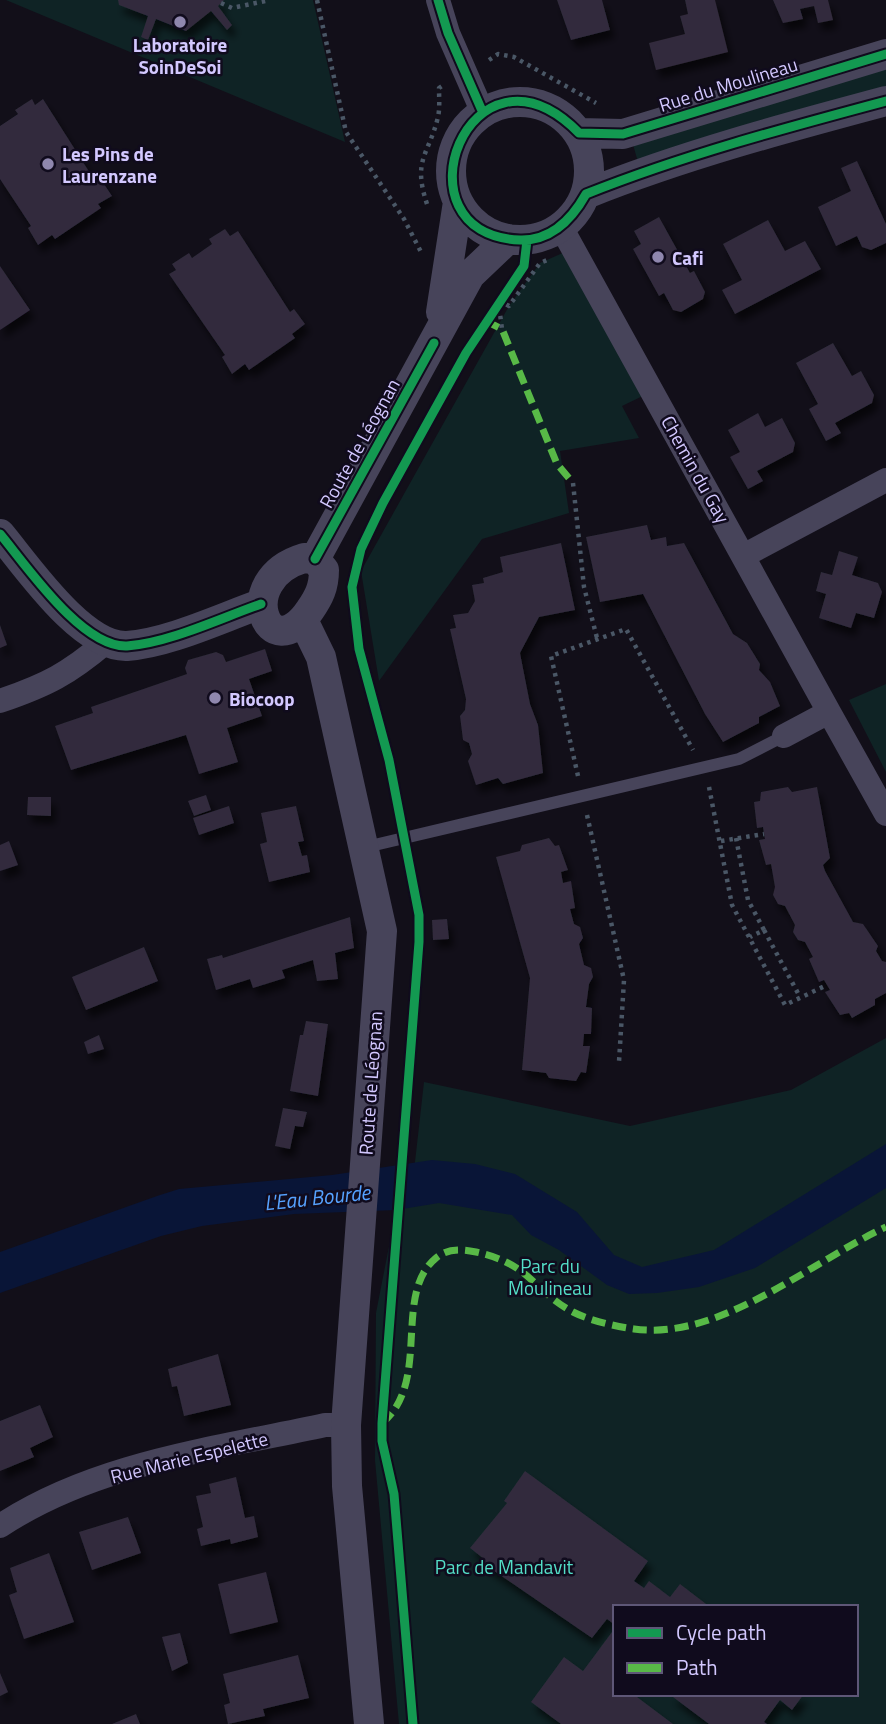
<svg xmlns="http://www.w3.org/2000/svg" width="886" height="1724" font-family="'Titillium Web',sans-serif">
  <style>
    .green { fill: #0f2325; fill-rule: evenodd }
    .water { fill: #091537 }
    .building { fill: #302c3c; filter: url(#shadow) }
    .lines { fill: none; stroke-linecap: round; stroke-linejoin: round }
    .path { stroke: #4a5766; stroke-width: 4.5; stroke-dasharray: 3.5 5; stroke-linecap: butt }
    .service { stroke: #47445a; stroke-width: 12 }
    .minor { stroke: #47445a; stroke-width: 24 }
    .tertiary { stroke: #47445a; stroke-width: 30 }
    .quiet { stroke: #58b947; stroke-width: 7; stroke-dasharray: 14 7; stroke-linecap: butt }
    .cycleway-casing { stroke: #100b1d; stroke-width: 13 }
    .cycleway { stroke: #139951; stroke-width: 9 }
    .poi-dot { fill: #8f87ae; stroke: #100b1d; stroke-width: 2.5 }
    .labels { text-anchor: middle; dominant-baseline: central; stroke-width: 5; stroke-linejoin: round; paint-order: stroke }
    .poi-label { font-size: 19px; font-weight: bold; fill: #d3c8ff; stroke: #100b1d; text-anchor: start }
    .street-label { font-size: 19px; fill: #d3c8ff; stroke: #100b1d }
    .park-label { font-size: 19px; fill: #54dfc8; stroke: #100b1d }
    .water-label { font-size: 21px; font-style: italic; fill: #56a2ff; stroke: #100b1d }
  </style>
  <defs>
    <filter id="shadow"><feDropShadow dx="4.5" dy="8" stdDeviation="3.5" flood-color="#0009"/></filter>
  </defs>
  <rect width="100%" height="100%" fill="#120f19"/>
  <path class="green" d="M6 0H313L345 142Z
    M886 62V95L638 162 632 141Z
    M565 252 653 391 622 406 639 438 560 451 569 513 482 539 379 681 361 571 509 306 540 263Z
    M886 684V772L849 700Z
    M886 1038V1724H399L375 1460 376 1313 392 1231 415 1162 424 1082 630 1126 791 1090ZM615 1607H856V1694H615Z"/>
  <path class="water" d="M886 1144V1188L755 1268 699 1287 657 1293 629 1294 607 1285 559 1250 531 1235 512 1215 439 1203 396 1210 294 1214 202 1226 161 1236 0 1293V1252L157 1196 179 1189 332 1175 432 1160 475 1164 515 1174 577 1212 614 1255 642 1267 714 1250Z"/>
  <path class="building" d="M118 0H224L218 6 232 25 227 30 211 11 186 31 156 19 148 40 141 37 148 16 119 5Z
    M557 0H602L610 30 571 40Z
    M685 0H715L728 52 656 70 649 43 685 34 680 16 688 14Z
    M773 0H828L833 20 818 23 814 6 800 9 803 19 783 23Z
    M32 99 35 105 43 99 95 181 100 178 112 196 98 204 101 208 55 239 52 235 38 245 28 228 31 226 0 179V126L18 114 15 110Z
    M857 161 886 224V243L871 250 862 247 857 236 836 246 818 207 851 191 841 168Z
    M659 217 690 273 694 271 705 292 703 299 681 312 673 310 664 293 659 296 633 249 641 244 634 231Z
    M768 220 785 251 805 241 821 269 735 314 722 290 742 280 723 244Z
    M225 229 230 236 238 231 290 312 294 309 305 324 292 334 295 338 249 370 245 364 232 374 222 357 225 355 169 274 176 270 172 264 189 253 192 258 212 244 209 239Z
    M0 266 30 310 0 330Z
    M833 343 852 376 861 371 874 395 872 403 835 423 841 433 826 441 809 409 818 404 796 363Z
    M758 413 765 427 782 418 795 443 793 452 757 471 763 481 748 489 730 457 740 452 728 430Z
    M647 525 651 540 666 537 667 546 684 543 733 634 747 643 760 664 759 670 770 682 780 706 759 717V723L723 742 705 714 643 594 600 602 586 537Z
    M561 543 575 610 539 617 520 653 530 704 538 725 543 773 503 784 498 778 476 785 468 761 472 754 469 743 463 740 460 716 465 710 466 699 450 629 456 628 453 615 468 613 475 601 472 585 484 583 483 578 503 572 500 557Z
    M839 551 858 557 852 575 878 583 882 592 874 618 856 613 851 628 819 618 826 594 816 591 821 572 832 575Z
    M0 625 7 645 0 648Z
    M265 649 272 671 249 679 262 716 227 728 238 762 199 774 186 735 71 770 55 726 93 713 91 707 187 674 185 668 188 660 216 652 223 655 226 662Z
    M788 787 792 792 817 787 830 858 823 865 825 871 853 922 863 924 878 946 876 951 882 961 886 962V993L875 999V1005L852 1018 849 1013 840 1015 825 992 830 990 824 980 819 982 809 959 813 957 805 942 798 940 793 932 795 925 785 906 778 904 773 895 775 887 771 864 766 865 759 840 765 839 763 827 757 828 754 802 760 801 761 792Z
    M206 795 211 810 194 816 188 801Z
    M28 797H51V816L27 815Z
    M229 806 234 823 199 835 193 818Z
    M296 806 304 841 298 842 302 856 307 855 310 872 269 882 260 844 267 842 261 813Z
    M549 838 555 846 559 845 568 870 561 872 563 883 571 881 575 908 570 909 574 924 580 927 583 938 579 944 584 965 591 968 593 977 589 984 586 1007 592 1008 591 1034H584L583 1046H590L586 1073 581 1072 576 1081 549 1078 546 1073 522 1070 530 978 496 857 520 851 522 845Z
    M9 841 18 865 0 871V845Z
    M350 917 354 948 335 953 338 979 317 981 313 960 282 970 285 978 253 988 250 979 216 990 207 959 222 955 223 958Z
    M447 919 449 939 433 940 432 920Z
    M144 947 158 981 86 1010 72 977Z
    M306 1021 328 1024 318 1096 290 1091 300 1035H303Z
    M99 1035 104 1049 88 1054 84 1042Z
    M283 1108 307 1112 303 1127 295 1126 290 1149 275 1146Z
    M218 1354 231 1405 184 1416 177 1386 172 1387 168 1369Z
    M40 1405 53 1437 30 1448 34 1457 0 1471V1421Z
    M525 1471 648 1561 634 1581 644 1588 649 1581 670 1597 680 1584 710 1607H615V1625L607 1619 592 1638 481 1562 484 1559 470 1548 507 1503 504 1501Z
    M236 1477 245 1518 254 1516 258 1537 231 1544 230 1539 201 1546 197 1529 203 1527 196 1496 211 1493 209 1484Z
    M128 1517 141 1553 92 1570 79 1532Z
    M49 1553 74 1622 24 1639 9 1595 17 1592 10 1568Z
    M266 1572 278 1622 230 1634 218 1584Z
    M615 1628V1694H633L673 1724H561L531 1702 564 1657 583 1671Z
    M180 1633 188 1663 172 1671 162 1637Z
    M298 1655 309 1698 263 1709 265 1716 228 1724 224 1705 230 1703 223 1674Z
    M0 1673 8 1692 0 1696Z
    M669 1694H804L792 1710 780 1700 764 1722 767 1724H709Z
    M136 1714 140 1724H112Z"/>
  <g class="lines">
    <path class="path" d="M317 0 346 132 404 219 421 252
      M221 3 232 8 270 0
      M489 60 498 54 514 57 596 103
      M427 204C412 159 429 155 438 117 440 108 439 97 439 88L442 86
      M498 299 502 329
      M499 300 509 306 540 263 550 259
      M573 483 584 587 598 642
      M578 776 551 656 626 629 693 750
      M709 787 732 905 785 1005 827 985
      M587 815 624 980 619 1062
      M736 838 748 900 764 930 750 937
      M721 841 764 834
      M764 930 800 997"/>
    <path class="service" d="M366 847 739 759 784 736"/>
    <path class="minor" d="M438 0 448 33 483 113
      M561 227 829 712 784 736
      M745 555 886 480
      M0 701C47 685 68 674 106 642
      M829 712 886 814
      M0 1526C95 1463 215 1449 325 1425H346"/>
    <path class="tertiary" d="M451 171a69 69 0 1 1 138 0a69 69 0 1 1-138 0Z
      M579 133 623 134 886 54
      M586 194C684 155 785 128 886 101
      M441 312 458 202
      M0 534C26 565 82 648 127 646 169 643 221 618 261 604
      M304 558 315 559 324 570C324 587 319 597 310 610 269 671 231 580 304 558Z
      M315 559 470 275 508 239
      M303 620 321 657 382 931 346 1425 347 1486 369 1724"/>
    <path class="quiet" d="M486 321 502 329 557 464 573 483
      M382 1423C432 1382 392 1294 436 1258 448 1248 461 1249 476 1252 531 1264 532 1290 573 1312 591 1321 614 1326 634 1329 720 1341 812 1261 886 1227"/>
    <g class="cycleway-casing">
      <path id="cycleway" d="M438 0 448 33 483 113
        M886 54 623 134 579 133C470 23 389 235 520 240 552 241 572 219 586 194 684 155 785 128 886 101
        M0 534C26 565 82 648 127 646 169 643 221 618 261 604
        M315 559 434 343
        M413 1724 394 1494 382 1441V1423L419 942V915L389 760 359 649 352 587 361 549 383 503 466 353 524 266 527 240"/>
    </g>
    <use href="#cycleway" class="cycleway"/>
  </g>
  <g class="poi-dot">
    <circle cx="180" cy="22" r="7"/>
    <circle cx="48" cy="164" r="7"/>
    <circle cx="658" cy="257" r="7"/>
    <circle cx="215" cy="698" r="7"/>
  </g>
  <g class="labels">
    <g class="poi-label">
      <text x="180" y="44" text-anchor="middle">Laboratoire<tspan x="180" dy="22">SoinDeSoi</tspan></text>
      <text x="62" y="153">Les Pins de<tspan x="62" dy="22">Laurenzane</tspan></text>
      <text x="672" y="257">Cafi</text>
      <text x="229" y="698">Biocoop</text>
    </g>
    <g class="street-label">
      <text transform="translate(728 84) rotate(-17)">Rue du Moulineau</text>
      <text transform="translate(359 443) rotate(-61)">Route de Léognan</text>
      <text transform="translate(696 469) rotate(61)">Chemin du Gay</text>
      <text transform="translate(370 1083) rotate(-86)">Route de Léognan</text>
      <text transform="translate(189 1457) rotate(-14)">Rue Marie Espelette</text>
    </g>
    <g class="park-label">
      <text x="550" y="1265">Parc du<tspan x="550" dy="22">Moulineau</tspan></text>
      <text x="504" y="1566">Parc de Mandavit</text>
    </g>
    <g class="water-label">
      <text transform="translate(317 1197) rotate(-6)">L'Eau Bourde</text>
    </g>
  </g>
  <rect x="613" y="1605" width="245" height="91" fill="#100b1d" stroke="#5e5777" stroke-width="2"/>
  <rect x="627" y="1628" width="35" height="10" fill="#139951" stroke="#5e5777" stroke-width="2"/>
  <text x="676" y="1640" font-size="21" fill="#d3c8ff">Cycle path</text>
  <rect x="627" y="1663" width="35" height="10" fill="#58b947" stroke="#5e5777" stroke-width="2"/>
  <text x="676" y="1675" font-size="21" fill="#d3c8ff">Path</text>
</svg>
